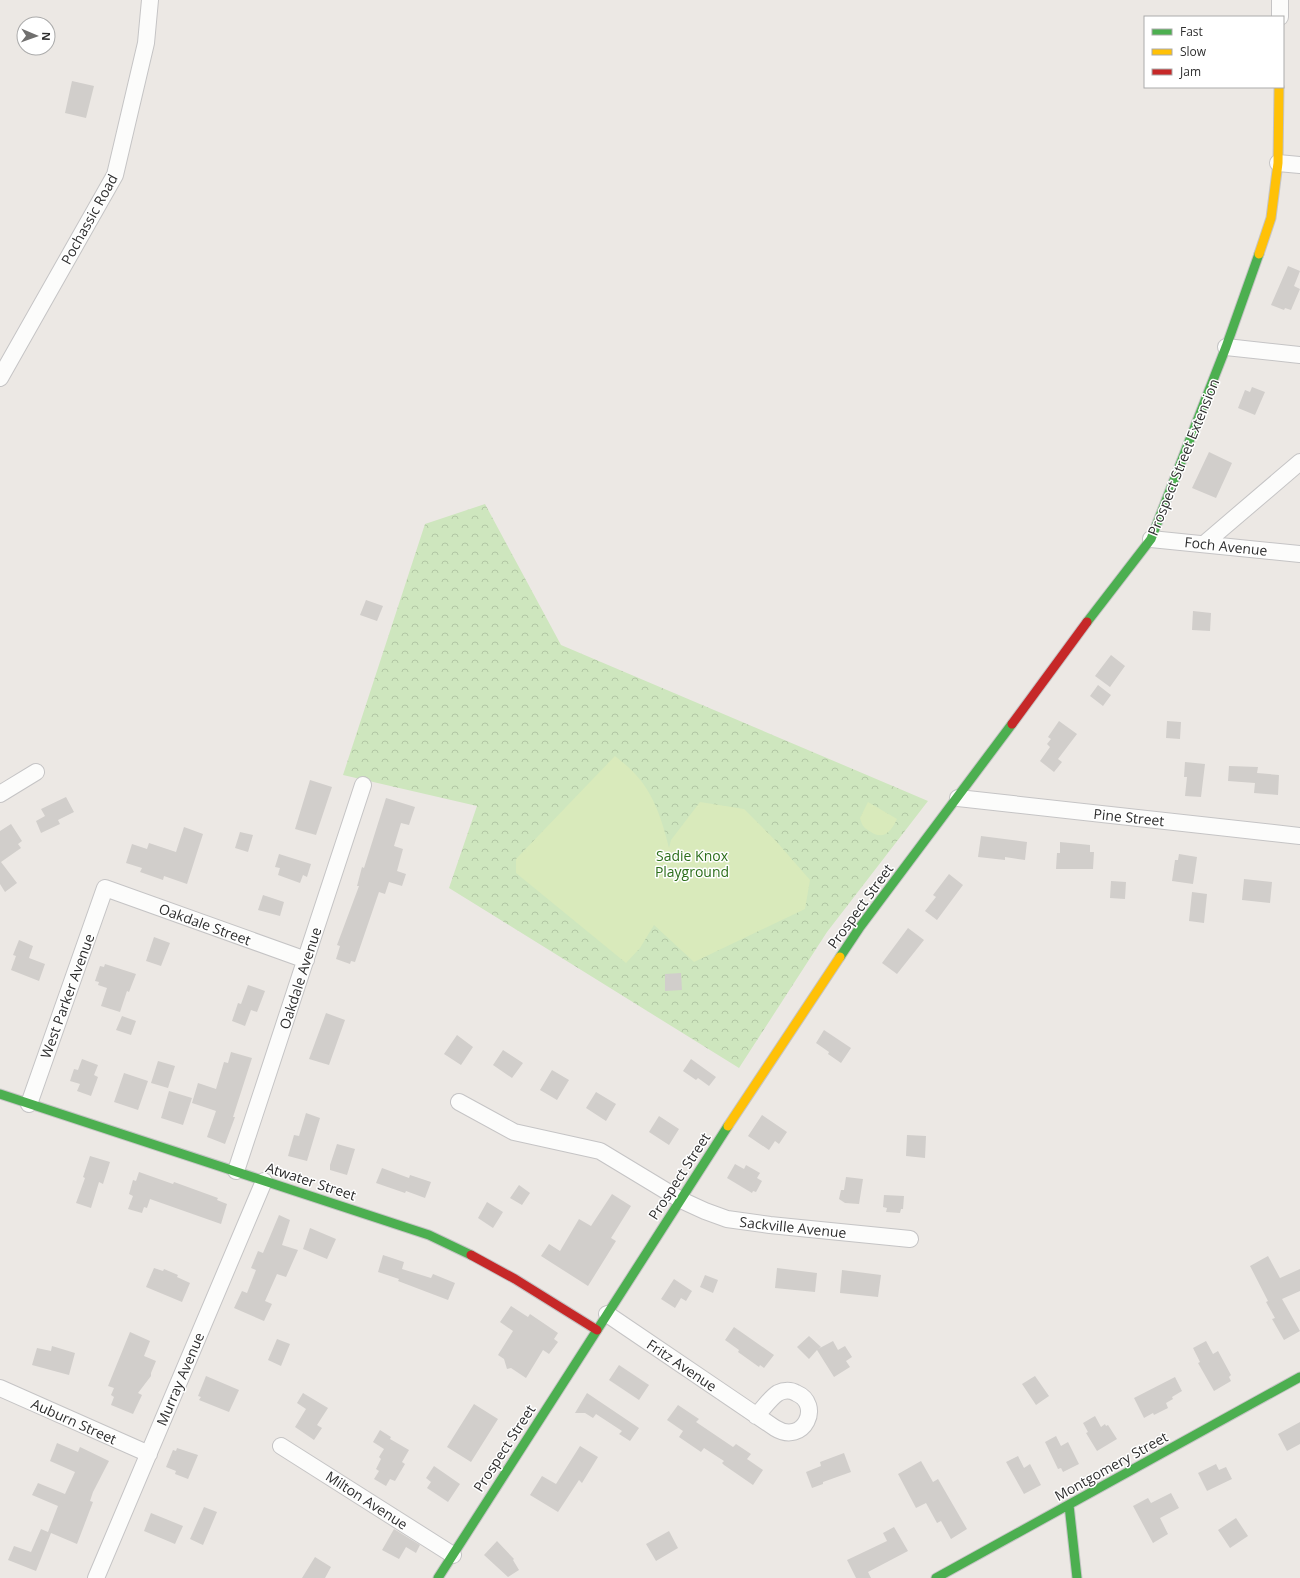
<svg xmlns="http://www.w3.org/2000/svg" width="1300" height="1578" font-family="'Open Sans',sans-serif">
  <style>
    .forest { fill: url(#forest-crowns) }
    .pitch { fill: #d9eabb }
    .building { fill: #d1cecb }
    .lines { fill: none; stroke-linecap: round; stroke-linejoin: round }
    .street-casing { stroke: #c5c4c5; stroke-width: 18 }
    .fast-casing { stroke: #c5c4c5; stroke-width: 11 }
    .slow-casing { stroke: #c5c4c5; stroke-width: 11 }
    .jam-casing { stroke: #c5c4c5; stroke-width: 11 }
    .street { stroke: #fcfcfb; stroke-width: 16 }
    .fast { stroke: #4caf50; stroke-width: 9 }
    .slow { stroke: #ffc107; stroke-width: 9 }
    .jam { stroke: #c62828; stroke-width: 9 }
    .labels { text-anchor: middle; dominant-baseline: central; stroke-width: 3; stroke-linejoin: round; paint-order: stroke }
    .street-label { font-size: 14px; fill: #2e2e2e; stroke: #fff }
    .park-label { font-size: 14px; fill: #2c6e1b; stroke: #fff }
  </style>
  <defs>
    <pattern id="forest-crowns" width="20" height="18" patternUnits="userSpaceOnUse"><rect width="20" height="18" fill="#cee6be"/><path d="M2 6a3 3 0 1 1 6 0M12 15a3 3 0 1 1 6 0" fill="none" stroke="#b1c6a4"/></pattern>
  </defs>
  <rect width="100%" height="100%" fill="#ece8e4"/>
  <path class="forest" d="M485 504 561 645 928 801 827 932 739 1068 449 888 477 806 343 775 425 524Z"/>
  <path class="pitch" d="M615 756C622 762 630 768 636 775 654 794 663 823 669 848L671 840 700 802 744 809 776 841 810 880 805 909 694 962 654 925 640 948 626 963 516 873V859Z
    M868 802 897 819C892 830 884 841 871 832 864 828 862 826 860 818Z"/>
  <path class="building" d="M72 81 94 86 86 118 65 113Z
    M1288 266 1300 271 1294 286 1300 289 1291 310 1285 308 1284 310 1271 305Z
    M1252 387 1265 392 1255 415 1238 408 1245 390 1250 392Z
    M1209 452 1232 463 1216 498 1192 488Z
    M366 600 383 606 377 621 360 615Z
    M1193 611 1211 613 1210 631 1192 630Z
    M1111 655 1125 666 1110 687 1095 676Z
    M1098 685 1111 695 1103 706 1090 696Z
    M1059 721 1077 734 1058 759 1062 762 1054 772 1040 761 1050 747 1047 744 1051 739 1048 737Z
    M1167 721 1181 722 1180 739 1166 738Z
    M1185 762 1205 764 1201 797 1185 796 1187 777H1184Z
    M1229 766 1258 767 1257 773 1279 775 1278 795 1254 793 1255 783 1228 781Z
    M310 780 332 787 316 835 295 829Z
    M66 797 74 812 58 820 60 824 41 833 36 821 45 816 41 809Z
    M386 798 415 807 409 825 401 823 394 846 403 849 397 871 406 874 402 886 389 882 385 894 379 892 355 962 351 961 350 964 336 959 340 946 337 945 359 886H357L362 867 364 868Z
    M11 824 22 841 18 844 21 848 1 862 17 883 5 892 0 884V831Z
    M184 827 203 834 187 884 164 876 163 880 140 872 142 868 126 863 132 844 147 849 149 843 176 852Z
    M240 832 253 835 248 852 235 848Z
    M981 836 1027 842 1025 860 1005 857V860L978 857Z
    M1060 842 1090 845V852H1094L1093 869H1056L1057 853H1060Z
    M279 854 311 864 307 877 303 875 300 883 278 875 280 868 275 867Z
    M1179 854 1197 857 1193 884 1172 881 1175 860H1178Z
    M949 874 963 885 937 920 925 911 936 897 933 895Z
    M1244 879 1272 882 1270 903 1242 900Z
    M1111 881 1126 882 1125 899 1110 898Z
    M1192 892 1207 894 1204 923 1189 921Z
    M263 895 284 902 280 916 258 910Z
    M908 928 924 940 897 974 882 963Z
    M154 937 170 943 161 966 146 961Z
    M19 940 33 946 29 958 45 964 39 981 11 970 16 956 13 955Z
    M105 964 136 974 129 992 127 991 120 1012 101 1006 107 988 98 985 99 982 95 981 100 966 104 967Z
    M681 973 682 990 665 991V974Z
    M248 985 265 991 257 1012 251 1010 245 1026 232 1021 238 1003 241 1004Z
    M326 1013 345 1020 329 1065 309 1059Z
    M122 1016 136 1021 131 1035 116 1030Z
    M824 1030 851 1048 841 1063 828 1054 829 1052 816 1043Z
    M457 1035 473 1047 461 1065 444 1054Z
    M503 1050 523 1063 512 1078 493 1065Z
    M231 1052 252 1058 233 1117H235L225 1144 207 1137 216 1111 192 1103 198 1083 216 1089 224 1062 228 1063Z
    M82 1059 98 1065 94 1075 98 1077 91 1096 77 1091 80 1084 70 1081 74 1069 78 1070Z
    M691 1059 716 1077 709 1086 698 1078 696 1080 683 1071Z
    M158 1061 175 1066 168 1088 151 1083Z
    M552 1070 569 1080 557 1100 540 1090Z
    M124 1073 148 1081 138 1110 114 1102Z
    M169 1091 192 1098 183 1125 161 1118Z
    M596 1092 616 1104 606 1121 586 1108Z
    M306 1113 320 1118 307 1161 288 1156 294 1135 299 1136Z
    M762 1115 787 1132 779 1144 775 1141 769 1150 748 1136Z
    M659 1116 679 1129 669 1145 649 1132Z
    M907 1135 926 1136 925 1158 906 1156Z
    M337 1144 355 1149 347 1175 330 1170V1165Z
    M90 1156 110 1162 103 1184 99 1182 91 1208 76 1203 85 1178 83 1177Z
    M735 1164 744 1169 746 1165 760 1173 757 1178 762 1181 756 1192 753 1191 752 1193 727 1178Z
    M382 1168 409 1178 410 1175 431 1182 425 1198 406 1191 405 1193 376 1183Z
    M139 1172 173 1184 174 1182 218 1198 217 1200 227 1204 221 1224 150 1199 147 1208 144 1207 142 1213 128 1209 133 1196 129 1194 133 1180 136 1181Z
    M846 1177 863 1179 859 1204 845 1203 839 1199 841 1190H844Z
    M519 1185 530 1193 522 1205 510 1198Z
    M612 1194 631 1206 611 1238 616 1241 588 1286 541 1256 549 1244 560 1251 579 1219 591 1226Z
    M884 1195 904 1196 903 1209H901L900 1213 886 1212 887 1208 883 1207Z
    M487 1202 503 1212 493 1228 478 1218Z
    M279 1215 290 1220 282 1245 298 1250 286 1277 277 1274 265 1301 272 1304 264 1321 234 1308 242 1291 247 1293 256 1270 251 1268 258 1251 263 1253Z
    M310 1228 336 1239 327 1259 303 1249Z
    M383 1255 404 1262 402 1269 431 1278 433 1274 455 1283 448 1300 398 1281 399 1279 378 1272Z
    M1268 1256 1280 1278 1300 1269V1291L1282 1299 1300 1331 1284 1340 1272 1319 1275 1318 1266 1302 1268 1301 1250 1266Z
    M154 1268 163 1271 164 1269 178 1275 177 1277 190 1283 182 1302 146 1287Z
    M777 1268 817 1273 815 1292 775 1288Z
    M842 1270 881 1275 878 1297 840 1293Z
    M705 1275 718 1280 713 1293 700 1287Z
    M674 1279 692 1291 686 1301 681 1298 675 1308 661 1299Z
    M511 1306 528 1317 530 1314 558 1333 554 1339 558 1342 549 1354 543 1350 526 1378 511 1368 507 1369 504 1359 498 1355 513 1331 500 1322Z
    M734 1327 774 1355 764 1368 760 1365 759 1367 738 1352 739 1350 725 1340Z
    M130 1332 150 1341 144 1356 156 1361 151 1373V1376L138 1393 142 1395 133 1414 111 1405 114 1397 111 1395 114 1388 108 1386Z
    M809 1336 821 1347 818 1349 833 1341 838 1350 845 1346 852 1357 846 1361 850 1367 834 1377 817 1350 809 1359 797 1347Z
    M277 1339 290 1344 281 1366 268 1360Z
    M1206 1341 1213 1354 1218 1351 1231 1375 1229 1377 1231 1381 1214 1391 1198 1363 1200 1362 1193 1348Z
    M52 1346 75 1353 69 1375 32 1365 37 1348 51 1351Z
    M619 1365 649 1385 639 1400 609 1380Z
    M206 1376 239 1390 229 1412 199 1400 201 1397 198 1396Z
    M1035 1376 1049 1396 1036 1405 1022 1384Z
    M1175 1377 1182 1391 1172 1397 1173 1399 1166 1403 1168 1408 1154 1415 1153 1413 1144 1418 1134 1398Z
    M303 1393 328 1408 317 1425 322 1428 314 1440 295 1427 306 1409 297 1403Z
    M587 1393 639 1428 630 1441 619 1434 622 1431 596 1414 593 1418 585 1413H575Z
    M474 1404 498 1419 471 1462 447 1447Z
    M678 1405 699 1419 696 1422 733 1447 736 1444 751 1454 747 1459 763 1470 753 1485 724 1465 722 1463 724 1461 704 1448 701 1452 679 1437 683 1431 667 1420Z
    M1095 1416 1101 1427 1105 1424 1106 1426 1108 1425 1117 1439 1097 1451 1086 1433 1088 1432 1083 1423Z
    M1300 1422V1444L1287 1451 1278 1434Z
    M380 1430 391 1437 390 1439 409 1450 402 1462 405 1464 395 1481 390 1479 386 1486 374 1479 379 1471 376 1469 381 1459 379 1457 384 1449 373 1442Z
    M1056 1436 1061 1446 1068 1442 1079 1464 1063 1472 1061 1468 1058 1469 1045 1442Z
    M57 1443 78 1452 80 1447 109 1461 93 1492 90 1501 93 1502 77 1544 51 1533 36 1571 8 1560 14 1546 31 1552 41 1529 48 1532 58 1506 32 1495 38 1483 65 1494 75 1472 50 1461Z
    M580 1446 598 1457 582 1483 579 1480 558 1512 530 1495 542 1476 556 1484Z
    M177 1448 198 1455 188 1479 175 1474 176 1471 166 1467 173 1450 176 1451Z
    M844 1453 851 1472 823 1482V1484L812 1488 806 1472 821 1466 820 1462Z
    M1018 1456 1024 1468 1030 1464 1041 1485 1024 1494 1006 1462Z
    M921 1461 933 1482 938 1479 967 1529 951 1539 941 1521 937 1523 926 1503 916 1508 898 1474Z
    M1216 1464 1219 1470 1226 1467 1232 1479 1207 1491 1198 1473Z
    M434 1466 460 1484 448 1502 427 1488 431 1482 426 1478Z
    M1171 1493 1179 1508 1160 1518 1168 1534 1153 1543 1133 1506 1148 1498 1151 1503Z
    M204 1507 217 1512 203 1545 190 1539Z
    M151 1513 183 1526 175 1544 144 1531Z
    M1236 1518 1248 1536 1230 1548 1218 1530Z
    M894 1527 908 1551 868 1572 871 1578H856L847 1560 887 1541 883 1533Z
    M394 1529 420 1545 416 1553 406 1547 399 1559 382 1550Z
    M669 1531 678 1548 656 1561 646 1544Z
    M497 1541 514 1559 513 1560 519 1570 508 1577 484 1555Z
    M315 1557 331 1567 325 1578H302Z"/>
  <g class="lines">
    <g class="street-casing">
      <path id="street" d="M1280 17V0
        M1278 163 1300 165
        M1226 347 1300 355
        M0 378 115 175 146 43 150 0
        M1151 539 1300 554
        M1204 544 1300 462
        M0 794 36 772
        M958 798 1300 836
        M459 1102 514 1132 600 1151 681 1200 705 1211 727 1219 770 1225 910 1239
        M29 1104 105 888 306 960
        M236 1171 363 785
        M607 1314 775 1428C804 1446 823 1404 796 1393 791 1390 784 1390 778 1393 770 1398 763 1409 756 1416
        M0 1388 149 1454
        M281 1446 453 1555
        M96 1578 264 1181"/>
    </g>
    <g class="fast-casing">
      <path id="fast" d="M1087 622 1151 539 1226 347 1259 254
        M840 957 860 927 1012 724
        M0 1094 429 1235 471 1255
        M1069 1505 1077 1578
        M438 1578 728 1126
        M936 1578 1300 1377"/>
    </g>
    <g class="slow-casing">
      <path id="slow" d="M1259 254 1271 218 1278 163 1279 87
        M728 1126 840 957"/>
    </g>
    <g class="jam-casing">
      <path id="jam" d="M1012 724 1087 622
        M471 1255 515 1279 597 1330"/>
    </g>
    <use href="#street" class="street"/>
    <use href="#fast" class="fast"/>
    <use href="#slow" class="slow"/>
    <use href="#jam" class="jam"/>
  </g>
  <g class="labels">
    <g class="street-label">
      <text transform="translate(89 219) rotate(-61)">Pochassic Road</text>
      <text transform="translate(1183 457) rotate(-68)">Prospect Street Extension</text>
      <text transform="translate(1226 546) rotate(6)">Foch Avenue</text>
      <text transform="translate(1129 817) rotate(6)">Pine Street</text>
      <text transform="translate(860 906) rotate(-54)">Prospect Street</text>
      <text transform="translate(205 924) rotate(20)">Oakdale Street</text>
      <text transform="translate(300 978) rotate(-72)">Oakdale Avenue</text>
      <text transform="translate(67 996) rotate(-70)">West Parker Avenue</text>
      <text transform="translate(679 1176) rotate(-57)">Prospect Street</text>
      <text transform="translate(311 1181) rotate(18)">Atwater Street</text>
      <text transform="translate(793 1227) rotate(6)">Sackville Avenue</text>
      <text transform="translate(682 1365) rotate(34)">Fritz Avenue</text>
      <text transform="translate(180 1379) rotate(-67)">Murray Avenue</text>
      <text transform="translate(74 1421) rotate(24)">Auburn Street</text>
      <text transform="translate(504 1448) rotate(-57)">Prospect Street</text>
      <text transform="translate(1111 1466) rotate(-29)">Montgomery Street</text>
      <text transform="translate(367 1500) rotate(33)">Milton Avenue</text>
    </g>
    <g class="park-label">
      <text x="692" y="855">Sadie Knox<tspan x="692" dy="16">Playground</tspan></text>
    </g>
  </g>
  <rect x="1144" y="16" width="140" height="72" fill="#ffffff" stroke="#ababab"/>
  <rect x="1152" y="29" width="20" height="6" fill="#4caf50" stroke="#ababab"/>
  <text x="1180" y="36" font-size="12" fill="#2e2e2e">Fast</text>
  <rect x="1152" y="49" width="20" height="6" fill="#ffc107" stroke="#ababab"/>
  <text x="1180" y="56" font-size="12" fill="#2e2e2e">Slow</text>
  <rect x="1152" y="69" width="20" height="6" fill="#c62828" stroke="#ababab"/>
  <text x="1180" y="76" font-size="12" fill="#2e2e2e">Jam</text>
  <g transform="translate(36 36) rotate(92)"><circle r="19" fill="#ffffff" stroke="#ababab"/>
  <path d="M0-3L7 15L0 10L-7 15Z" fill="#706f6e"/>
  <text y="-6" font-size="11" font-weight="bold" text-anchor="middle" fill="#2e2e2e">N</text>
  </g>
</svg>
